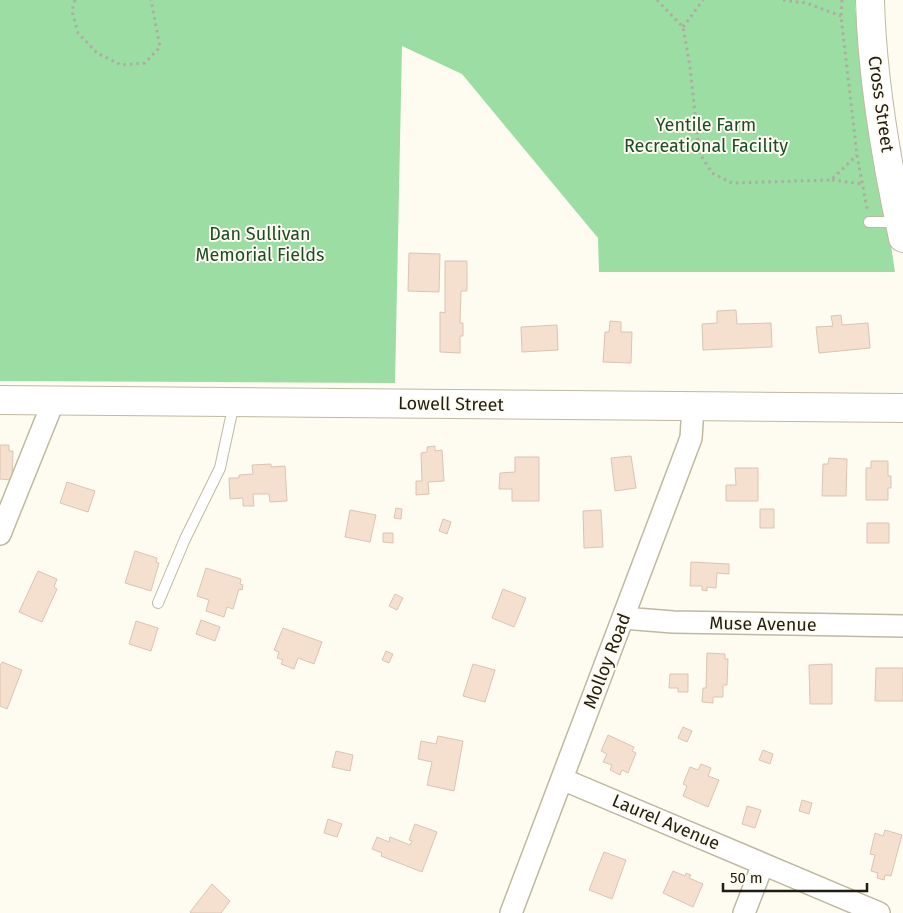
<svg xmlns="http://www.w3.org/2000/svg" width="903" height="913" font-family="'Fira Sans',sans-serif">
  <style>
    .green { fill: #9bdda3 }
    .building { fill: #f5dfce; stroke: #dac5b4 }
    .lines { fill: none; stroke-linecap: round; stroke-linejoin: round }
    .lane-casing { stroke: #bfb9a1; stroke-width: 12 }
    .street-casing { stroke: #bfb9a1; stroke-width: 24 }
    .secondary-casing { stroke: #bfb9a1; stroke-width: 30 }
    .path { stroke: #afaca2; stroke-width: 3; stroke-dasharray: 2.5 4; stroke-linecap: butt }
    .lane { stroke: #fff; stroke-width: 10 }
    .street { stroke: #fff; stroke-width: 21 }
    .secondary { stroke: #fff; stroke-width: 28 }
    .labels { text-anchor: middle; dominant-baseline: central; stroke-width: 4; stroke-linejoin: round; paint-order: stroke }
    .street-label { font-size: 18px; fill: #1f1d14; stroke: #fefbf1 }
    .park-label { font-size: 18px; fill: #1b4c25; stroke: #fefbf1 }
  </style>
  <rect width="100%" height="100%" fill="#fefbf1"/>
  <path class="green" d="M0 0H856L855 8 895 272H599L598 238 462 74 402 46 395 383 0 381Z"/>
  <path class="building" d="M409 253 440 254 439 292 408 291Z
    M445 261H467V291H461L460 323H463V336H460V353L440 352V312L445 313Z
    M736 310 737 324 771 323 772 347 703 350 702 324 717 323V311Z
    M841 315 842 325 868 323 870 348 819 353 816 327 833 326 831 316Z
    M610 321 621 322V332H632L631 363 603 362 605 332H609Z
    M557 325 558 350 522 352 521 327Z
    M0 445H9V451H13L12 480 0 479Z
    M435 446V451L442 450 444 481 428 482 429 494 416 495V481H422L421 453 427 452V447Z
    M631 456 636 488 615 491 611 458Z
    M515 457H539V501H512V489H499L500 473 515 472Z
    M829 458 847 459 846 496H822L823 464H828Z
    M871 461H888V476H891V488H888V500H866V468H871Z
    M271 464V467L285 466 287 501 270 502 269 494H253L254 506H243V498L230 499 229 478H239V475L253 474 252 465Z
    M735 468H758V501H726V485H736Z
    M67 482 95 491 88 512 60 503Z
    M396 508 402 509 401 519 394 518Z
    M760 509H774V528H760Z
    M350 510 376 515 370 542 345 537Z
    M601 510 603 547 584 548 583 511Z
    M443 519 451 522 447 534 439 531Z
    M867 523H889V543H867Z
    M383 533H393V543L383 542Z
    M135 551 157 558 156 562 159 563 151 591 125 583Z
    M691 562 729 564V574L717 573 716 588 707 587V591L702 590V586H690Z
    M206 568 241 579 240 584 243 585 242 590 239 589 233 609 227 607 224 617 206 611 209 600 197 596Z
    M38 571 57 579 54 587 57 589 42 622 19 612Z
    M503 589 526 598 514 627 492 618Z
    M395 594 403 598 397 610 389 606Z
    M201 620 220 627 215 641 196 634Z
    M136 621 158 628 151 651 129 644Z
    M283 628 322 642 314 664 298 658 294 669 281 664 283 660 277 658 279 652 274 650Z
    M386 651 393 654 389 663 382 660Z
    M707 653 725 654V659H728L727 685H723V697H713V703L702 702 703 688H706Z
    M2 662 22 670 7 709 0 706V666Z
    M473 664 495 670 485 702 463 696Z
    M832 664V704H810L809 665Z
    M876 668H903V701H875Z
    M670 674H688V692H678V688H669Z
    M683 727 692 731 687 742 678 738Z
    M608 735 634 747 632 751 636 753 628 773 622 770 620 775 610 770 612 765 603 762 607 754 601 751Z
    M438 736 463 741 454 791 427 785 432 762 418 759 421 741 436 744Z
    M763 750 773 754 770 764 759 760Z
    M336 751 353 755 350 771 332 767Z
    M701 764 711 768 708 776 719 780 708 807 683 796 687 786 683 784 690 767 698 770Z
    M802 800 812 803 809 814 799 811Z
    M747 806 761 810 755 828 742 824Z
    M328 819 342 824 337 837 324 833Z
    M415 824 437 832 422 872 381 856 382 853 372 849 377 837 389 842 390 837 410 845 412 841 409 840Z
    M885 830 902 835 891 876 885 875 884 880 877 878 878 873 871 871 875 855 870 854 875 833 883 836Z
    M604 852 626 860 612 899 589 890Z
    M673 871 685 876 686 873 691 875 689 878 703 884 693 907 663 893Z
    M212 884 230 901 221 913H191L190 912Z"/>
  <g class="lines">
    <g class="lane-casing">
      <path id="lane" d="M869 222H899
        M158 603 185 539 220 468 234 403"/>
    </g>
    <g class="street-casing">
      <path id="street" d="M0 534 54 400
        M623 618 673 622 903 626
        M562 779 879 913
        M511 913 691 438 693 407
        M744 913 763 864"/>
    </g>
    <g class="secondary-casing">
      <path id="secondary" d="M870 0C872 80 886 160 903 238
        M0 400 903 408"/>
    </g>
    <path class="path" d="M75 0 72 11 78 33 97 53 121 65 145 63 160 47 151 0
      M657 0 683 27 690 67 699 152 712 173 732 183 831 180 857 155
      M783 0 806 3 841 16
      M842 0 841 16 857 155 867 209
      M683 27 703 0
      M832 180 863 184"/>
    <use href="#lane" class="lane"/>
    <use href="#street" class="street"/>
    <use href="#secondary" class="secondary"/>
  </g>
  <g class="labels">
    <g class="street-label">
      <text transform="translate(881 104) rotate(82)">Cross Street</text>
      <text transform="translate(451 404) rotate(1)">Lowell Street</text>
      <text transform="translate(763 624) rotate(1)">Muse Avenue</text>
      <text transform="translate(607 661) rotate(-69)">Molloy Road</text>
      <text transform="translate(666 822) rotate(23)">Laurel Avenue</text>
    </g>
    <g class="park-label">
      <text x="706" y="125">Yentile Farm<tspan x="706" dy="21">Recreational Facility</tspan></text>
      <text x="260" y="234">Dan Sullivan<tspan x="260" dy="21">Memorial Fields</tspan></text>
    </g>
  </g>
  <path d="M723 883v8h144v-8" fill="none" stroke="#1f1d14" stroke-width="2.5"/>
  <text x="730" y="883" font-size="15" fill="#1f1d14" stroke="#fefbf1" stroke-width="4" paint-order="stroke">50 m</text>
</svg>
